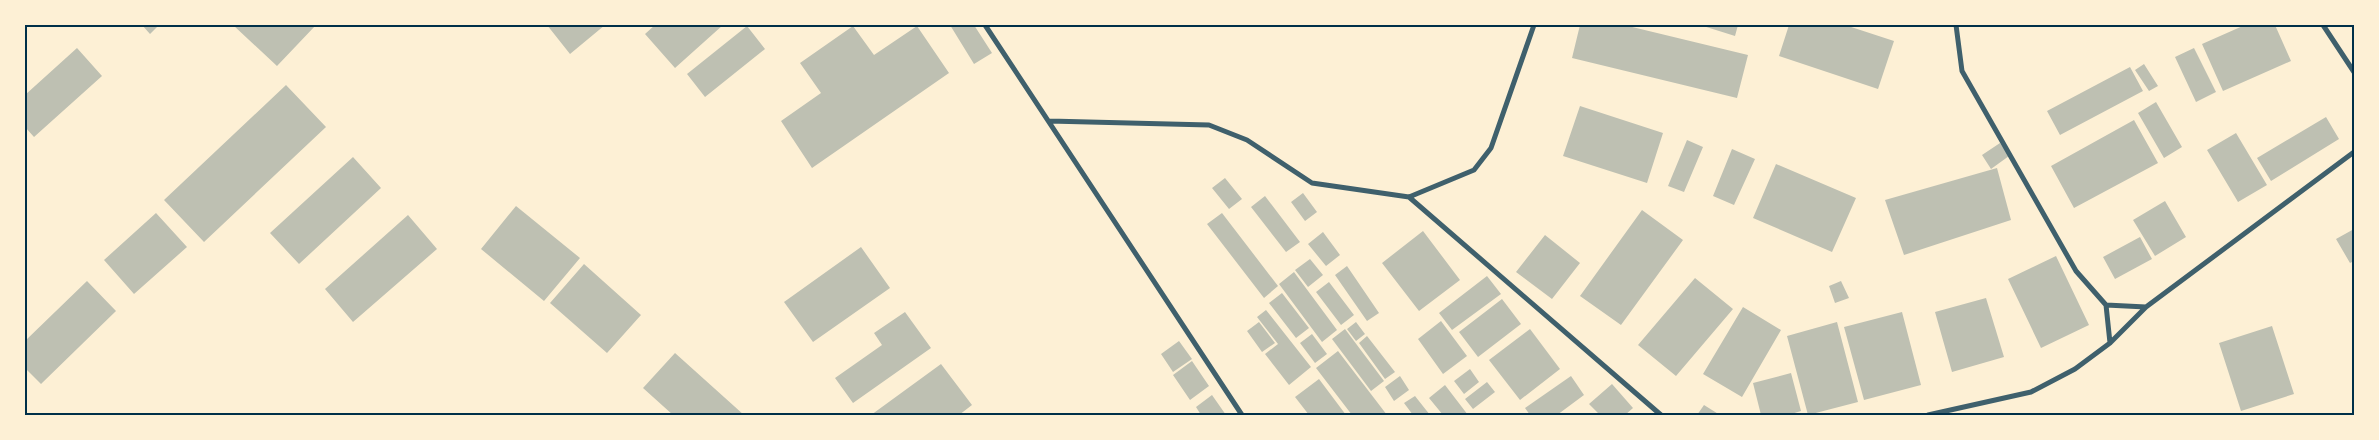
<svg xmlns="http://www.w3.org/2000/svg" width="2379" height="440" font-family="'Work Sans',sans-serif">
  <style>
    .building { fill: #bec0b2 }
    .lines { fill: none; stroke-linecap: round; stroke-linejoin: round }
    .minor { stroke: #3f606c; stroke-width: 5 }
    .neatline { fill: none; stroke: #003049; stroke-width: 2 }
  </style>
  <rect width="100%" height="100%" fill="#fdf0d5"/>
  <path class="building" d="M142 25H159L150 34Z
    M233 25H316L277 66Z
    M547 25H605L570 54Z
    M655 25H723L675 68 645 34Z
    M950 25H974L992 53 974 64Z
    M1580 25H1624L1748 55 1737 98 1572 58Z
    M1700 25H1738L1735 36Z
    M1789 25H1845L1894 41 1878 89 1779 56Z
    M2245 25H2275L2291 61 2223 91 2202 44Z
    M747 26 765 49 705 97 687 74Z
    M853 26 874 55 917 26 949 73 812 168 781 121 821 93 800 63Z
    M77 48 102 76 34 137 25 127V95Z
    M2194 48 2216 92 2196 102 2175 57Z
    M2144 64 2158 86 2149 91 2135 70Z
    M2130 67 2143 91 2060 135 2047 111Z
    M286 85 326 127 204 242 164 200Z
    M2156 102 2182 147 2164 158 2138 113Z
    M1580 106 1663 133 1647 183 1563 156Z
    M2326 117 2339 139 2271 181 2257 158Z
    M2134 120 2158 163 2074 208 2051 166Z
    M2236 133 2267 185 2238 202 2207 150Z
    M1687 140 1703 147 1684 192 1668 186Z
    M2000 143 2009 156 1991 169 1982 155Z
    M1732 149 1755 159 1734 205 1713 196Z
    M353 157 381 188 299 264 270 233Z
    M1776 164 1856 198 1832 252 1753 218Z
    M1997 168 2011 220 1904 255 1885 200Z
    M1225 178 1242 199 1229 209 1212 188Z
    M1303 193 1317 212 1305 221 1291 202Z
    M1265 196 1300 242 1286 252 1251 207Z
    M2165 201 2186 237 2155 256 2133 220Z
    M516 206 580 258 544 301 481 249Z
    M1642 210 1683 240 1621 325 1580 296Z
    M156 213 187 247 134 294 104 260Z
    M1222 213 1278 286 1264 298 1207 224Z
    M408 215 437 249 353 322 325 289Z
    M2354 229V261L2350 263 2336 239Z
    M1423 231 1460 280 1419 311 1382 263Z
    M1323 232 1340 255 1326 266 1308 244Z
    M1545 235 1580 263 1552 299 1516 272Z
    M2140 237 2152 259 2115 279 2103 257Z
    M861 247 890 288 813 342 784 302Z
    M2056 256 2089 325 2041 348 2008 279Z
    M1310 259 1323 275 1308 287 1295 270Z
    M584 264 641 315 607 353 550 303Z
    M1347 266 1379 313 1367 321 1335 275Z
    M1294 272 1337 330 1322 342 1279 284Z
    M1487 276 1501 294 1452 330 1439 313Z
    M1695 278 1733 309 1676 376 1638 345Z
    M87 281 116 311 41 384 25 368V341Z
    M1841 281 1849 298 1835 303 1829 286Z
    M1329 282 1354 315 1341 325 1316 292Z
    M1282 293 1309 328 1296 338 1269 303Z
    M1986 298 2004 357 1952 372 1935 312Z
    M1502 299 1521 324 1478 357 1459 332Z
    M1743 307 1781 330 1742 397 1703 374Z
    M1266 310 1311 367 1289 385 1265 354 1278 344 1257 317Z
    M905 312 931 348 853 403 835 378 882 345 874 333Z
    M1902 312 1921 385 1864 400 1844 327Z
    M1441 321 1467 356 1443 374 1418 339Z
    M1259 322 1275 343 1262 352 1247 331Z
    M1356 322 1365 334 1356 341 1347 329Z
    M1837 322 1858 402 1808 415 1787 336Z
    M2272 326 2294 394 2241 411 2219 343Z
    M1345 329 1384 381 1371 391 1332 339Z
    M1530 329 1560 369 1520 400 1489 360Z
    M1312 334 1327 354 1315 363 1300 343Z
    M1367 336 1395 372 1385 379 1359 343Z
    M1179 341 1192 359 1173 372 1161 354Z
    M1338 351 1387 415H1352L1316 368Z
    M675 353 744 415H673L643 388Z
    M1192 361 1209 386 1190 400 1173 375Z
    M941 364 972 405 959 415H871Z
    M1470 369 1479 382 1464 394 1454 381Z
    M1791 373 1801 411 1788 415H1761L1753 383Z
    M1400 376 1409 390 1394 401 1385 387Z
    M1571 376 1584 395 1557 415H1530L1525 408Z
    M1319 379 1346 415H1309L1295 397Z
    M1487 382 1495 392 1473 409 1465 399Z
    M1612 384 1633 408 1625 415H1600L1589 404Z
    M1445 385 1468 415H1443L1429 398Z
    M1212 395 1226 415H1201L1196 407Z
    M1415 396 1430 415H1413L1404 403Z
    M1704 405 1720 415H1697Z"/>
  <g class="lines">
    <path class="minor" d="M985 25 1242 415
      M1956 25 1962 71 2076 271 2106 305 2110 343
      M2323 25 2354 72
      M1049 121 1209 125 1247 140 1312 183 1409 197 1474 170 1491 148 1534 25
      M1409 197 1661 415
      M2106 305 2146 307
      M1928 415 2031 392 2075 369 2110 343 2146 307 2354 152"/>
  </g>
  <rect width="2379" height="440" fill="none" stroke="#fdf0d5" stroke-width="52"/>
  <rect x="26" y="26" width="2327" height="388" class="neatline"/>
</svg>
